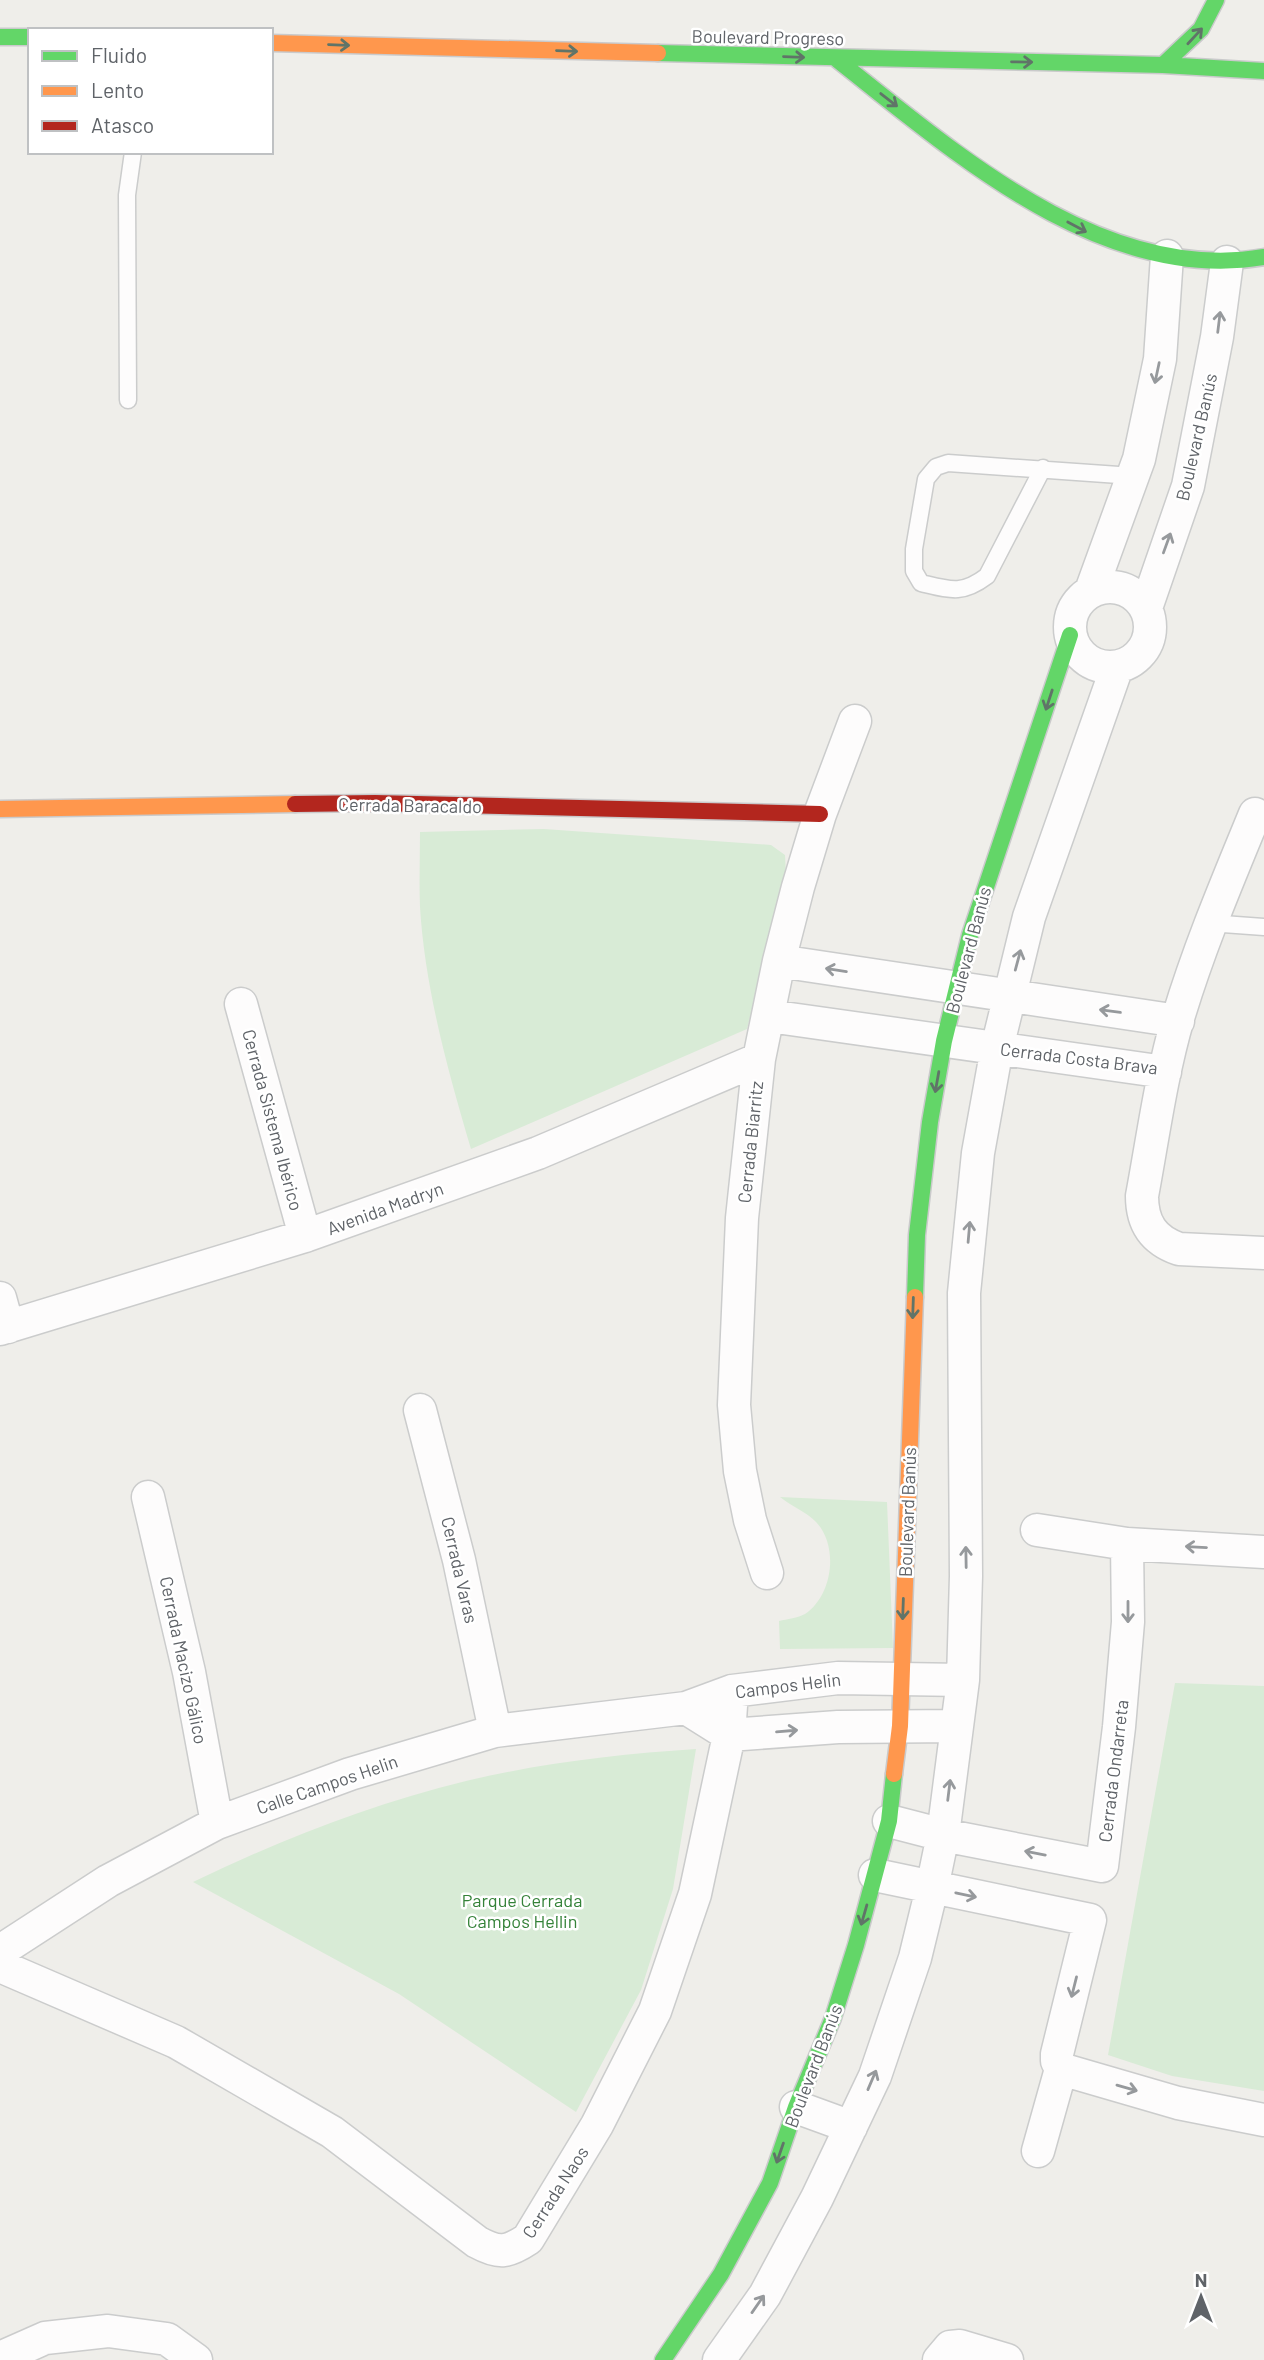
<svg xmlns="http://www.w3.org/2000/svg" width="1264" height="2360" font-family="Barlow,sans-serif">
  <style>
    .green { fill: #d8ebd6 }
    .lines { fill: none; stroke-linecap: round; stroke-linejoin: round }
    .lane-casing { stroke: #cbcccc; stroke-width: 19 }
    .street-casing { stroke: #cbcccc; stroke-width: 35 }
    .fast-casing { stroke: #cacacb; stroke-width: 19 }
    .slow-casing { stroke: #cacacb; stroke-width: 19 }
    .jam-casing { stroke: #cacacb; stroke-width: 19 }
    .lane { stroke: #fdfcfc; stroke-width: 16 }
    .street { stroke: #fdfcfc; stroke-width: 32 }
    .fast { stroke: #63d668; stroke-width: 16 }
    .slow { stroke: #ff974d; stroke-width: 16 }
    .jam { stroke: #b3261e; stroke-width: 16 }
    .oneway { stroke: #607468 }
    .oneway2 { stroke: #96999c }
    .labels { text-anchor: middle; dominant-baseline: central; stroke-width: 5; stroke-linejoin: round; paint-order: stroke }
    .street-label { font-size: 18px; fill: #5f6368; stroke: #fff }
    .park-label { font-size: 18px; fill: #348238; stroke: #fff }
  </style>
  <rect width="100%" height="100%" fill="#efeeea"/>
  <path class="green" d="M544 829 771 845 785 855 786 876 747 1029 471 1149C448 1071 425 989 420 907 419 882 420 857 420 832Z
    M780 1497 887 1502 893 1648 780 1649 779 1621C787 1619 798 1618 805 1614 833 1595 839 1546 816 1522 808 1513 791 1506 780 1497Z
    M1175 1683 1264 1686V2091L1172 2076 1108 2055Z
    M696 1749 673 1889 641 1990 576 2112 399 1994 193 1882C280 1840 371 1804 466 1781 541 1763 619 1754 696 1749Z"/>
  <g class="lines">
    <g class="lane-casing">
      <path id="lane" d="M128 400 127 195 133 152
        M1043 468 987 576C962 595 950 590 921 583L914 571V549L926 479 936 467 948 463 1133 476
        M1209 923 1264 927"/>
    </g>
    <g class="street-casing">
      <path id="street" d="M1070 627a40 40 0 1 1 80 0a40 40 0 1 1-80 0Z
        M1091 591 1139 459 1160 359 1167 256
        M1146 608 1188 486 1217 337 1227 262
        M1255 814C1227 882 1199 948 1178 1018 1161 1076 1153 1137 1142 1196 1142 1223 1153 1240 1179 1249L1264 1253
        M779 961 1178 1021
        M241 1004 305 1236
        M769 1016 1165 1072
        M0 1298 8 1327
        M0 1329 305 1236 538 1153 759 1059
        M420 1410 459 1560 495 1731
        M148 1497 189 1672 217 1823
        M1037 1530 1127 1544 1264 1552
        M767 1573 750 1520 740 1471 734 1405 742 1218 759 1059 779 961 798 887 820 814 855 721
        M957 1726 838 1727 729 1735 686 1708 732 1691 838 1678 963 1680
        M889 1821 943 1835 1102 1866 1119 1727 1128 1622 1127 1544
        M875 1875 1090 1920 1057 2054V2061L1061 2069 1038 2151
        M0 1951 108 1881 217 1823 350 1774 495 1731 686 1708
        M0 1966 176 2042 332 2132 477 2242C499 2254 507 2253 528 2239L597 2125 655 2011 695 1894 729 1735 732 1691
        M1061 2069 1178 2103 1264 2120
        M796 2107 851 2127
        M0 2358 45 2338 108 2331 167 2339 196 2360
        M719 2360 765 2295 817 2198 875 2076 915 1958 932 1888 943 1835 963 1680 966 1576 964 1293 978 1153 997 1048 1029 917 1117 667
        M939 2360 950 2347 960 2346 1007 2360"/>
    </g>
    <g class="fast-casing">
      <path id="fast" d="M0 37H30
        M658 53 1163 65 1264 71
        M835 58C953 151 1102 285 1264 257
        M1163 65 1201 29 1216 0
        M915 1297 917 1235 930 1122 944 1041 970 935 1070 635
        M663 2360 721 2274 770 2183 796 2107 833 2018 856 1945 889 1821 894 1774"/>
    </g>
    <g class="slow-casing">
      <path id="slow" d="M271 43 658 53
        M0 809 295 804
        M894 1774 900 1726 915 1297"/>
    </g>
    <g class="jam-casing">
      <path id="jam" d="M295 804 375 803 820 814"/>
    </g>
    <use href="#lane" class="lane"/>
    <use href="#street" class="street"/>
    <use href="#fast" class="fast"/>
    <use href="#slow" class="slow"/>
    <use href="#jam" class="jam"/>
  </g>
  <defs><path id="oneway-shaft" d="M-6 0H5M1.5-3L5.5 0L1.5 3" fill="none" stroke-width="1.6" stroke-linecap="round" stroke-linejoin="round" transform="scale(1.75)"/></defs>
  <g class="oneway">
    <use href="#oneway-shaft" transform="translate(1195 36) rotate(-47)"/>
    <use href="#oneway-shaft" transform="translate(339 45) rotate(2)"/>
    <use href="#oneway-shaft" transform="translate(567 51) rotate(2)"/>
    <use href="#oneway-shaft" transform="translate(794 57) rotate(2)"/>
    <use href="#oneway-shaft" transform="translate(1022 62) rotate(1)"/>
    <use href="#oneway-shaft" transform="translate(889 100) rotate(38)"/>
    <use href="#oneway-shaft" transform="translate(1077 227) rotate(28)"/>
    <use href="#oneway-shaft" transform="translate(1049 700) rotate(108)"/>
    <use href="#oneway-shaft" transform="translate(937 1082) rotate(100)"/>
    <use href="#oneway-shaft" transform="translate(913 1308) rotate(92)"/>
    <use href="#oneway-shaft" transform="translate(903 1609) rotate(92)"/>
    <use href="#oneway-shaft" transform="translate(864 1915) rotate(106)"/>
    <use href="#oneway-shaft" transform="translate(780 2153) rotate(109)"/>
  </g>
  <g class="oneway2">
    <use href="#oneway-shaft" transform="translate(1219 322) rotate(-83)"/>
    <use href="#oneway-shaft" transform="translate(1157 373) rotate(102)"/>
    <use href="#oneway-shaft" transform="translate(1167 543) rotate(-70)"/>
    <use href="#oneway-shaft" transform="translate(1018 960) rotate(-75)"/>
    <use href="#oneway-shaft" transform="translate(836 970) rotate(-171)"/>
    <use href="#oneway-shaft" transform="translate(1110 1011) rotate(-172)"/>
    <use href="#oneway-shaft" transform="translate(969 1232) rotate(-85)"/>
    <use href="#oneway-shaft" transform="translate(1196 1547) rotate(-177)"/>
    <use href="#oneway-shaft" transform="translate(966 1557) rotate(-91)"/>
    <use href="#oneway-shaft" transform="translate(1128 1612) rotate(90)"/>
    <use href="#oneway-shaft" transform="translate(787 1731) rotate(-5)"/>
    <use href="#oneway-shaft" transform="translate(949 1790) rotate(-83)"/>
    <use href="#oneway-shaft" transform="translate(1035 1853) rotate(-169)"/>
    <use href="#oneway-shaft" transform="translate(966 1895) rotate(12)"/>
    <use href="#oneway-shaft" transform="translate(1074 1987) rotate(104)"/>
    <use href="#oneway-shaft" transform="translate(872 2080) rotate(-67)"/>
    <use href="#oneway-shaft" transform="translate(1127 2088) rotate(16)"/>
    <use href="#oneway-shaft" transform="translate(758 2304) rotate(-55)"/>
  </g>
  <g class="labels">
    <g class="street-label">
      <text transform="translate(768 37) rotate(1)">Boulevard Progreso</text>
      <text transform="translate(1196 437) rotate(-77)">Boulevard Banús</text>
      <text transform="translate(410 805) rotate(1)">Cerrada Baracaldo</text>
      <text transform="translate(968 950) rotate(-75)">Boulevard Banús</text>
      <text transform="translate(1079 1058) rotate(7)">Cerrada Costa Brava</text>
      <text transform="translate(273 1120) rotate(75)">Cerrada Sistema Ibérico</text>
      <text transform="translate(750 1142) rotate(-84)">Cerrada Biarritz</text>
      <text transform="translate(385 1208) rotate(-20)">Avenida Madryn</text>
      <text transform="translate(907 1512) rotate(-88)">Boulevard Banús</text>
      <text transform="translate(460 1570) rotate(77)">Cerrada Varas</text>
      <text transform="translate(184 1660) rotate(78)">Cerrada Macizo Gálico</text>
      <text transform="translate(788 1685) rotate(-7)">Campos Helin</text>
      <text transform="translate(1113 1771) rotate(-83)">Cerrada Ondarreta</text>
      <text transform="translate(327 1784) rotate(-19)">Calle Campos Helin</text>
      <text transform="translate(813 2066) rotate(-69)">Boulevard Banús</text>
      <text transform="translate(555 2192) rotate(-57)">Cerrada Naos</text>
    </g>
    <g class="park-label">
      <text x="522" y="1900">Parque Cerrada<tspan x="522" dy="21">Campos Hellin</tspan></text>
    </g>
  </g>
  <rect x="28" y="28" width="245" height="126" fill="#ffffff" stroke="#bfc1c3" stroke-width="2"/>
  <rect x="42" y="51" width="35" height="10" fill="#63d668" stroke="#bfc1c3" stroke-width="2"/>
  <text x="91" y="63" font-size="21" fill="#5f6368">Fluido</text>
  <rect x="42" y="86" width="35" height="10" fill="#ff974d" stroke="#bfc1c3" stroke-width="2"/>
  <text x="91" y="98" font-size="21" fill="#5f6368">Lento</text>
  <rect x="42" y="121" width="35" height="10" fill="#b3261e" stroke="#bfc1c3" stroke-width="2"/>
  <text x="91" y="133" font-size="21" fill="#5f6368">Atasco</text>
  <g transform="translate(1201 2297)" stroke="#ffffff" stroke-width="5" paint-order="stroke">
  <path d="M0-5L12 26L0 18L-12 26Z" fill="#5f6368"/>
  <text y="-10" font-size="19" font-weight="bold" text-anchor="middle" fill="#5f6368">N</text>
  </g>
</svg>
